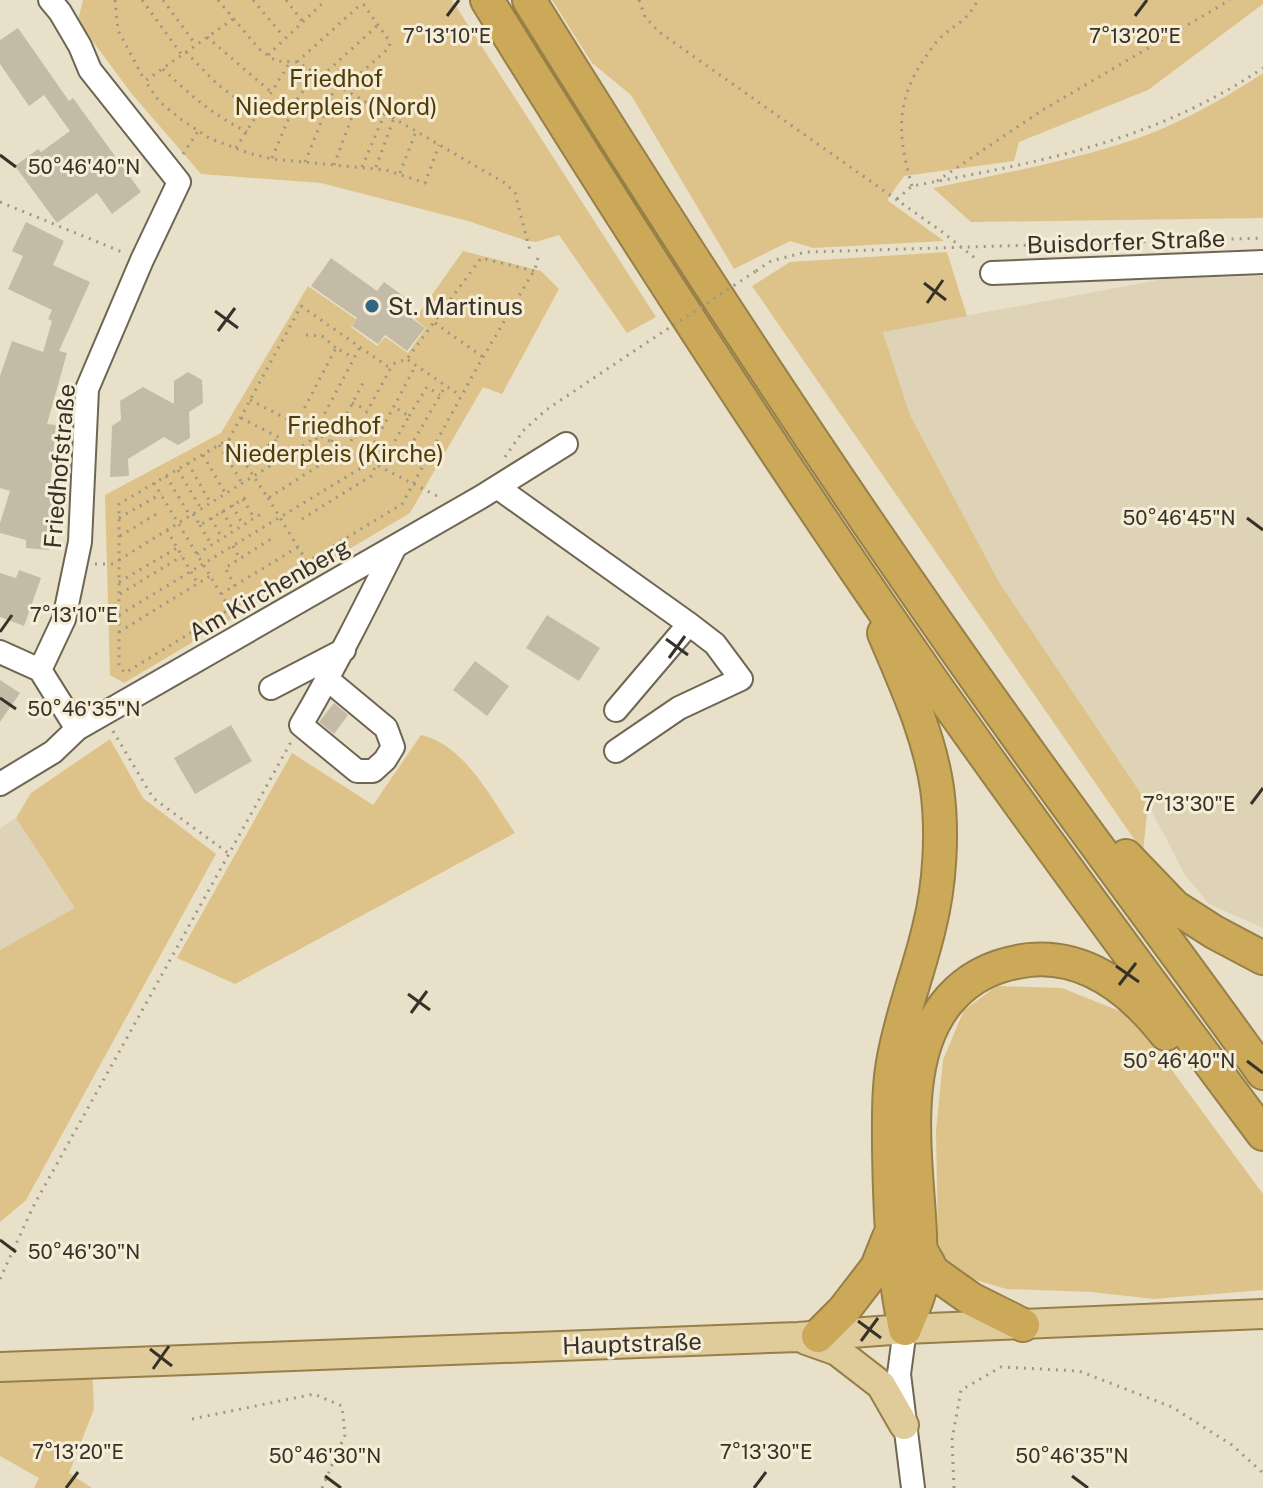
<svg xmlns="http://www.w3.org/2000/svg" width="1263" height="1488" font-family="'Public Sans',sans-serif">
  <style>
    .built { fill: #dfd3b7 }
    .green { fill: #ddc389 }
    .building { fill: #c4bba7 }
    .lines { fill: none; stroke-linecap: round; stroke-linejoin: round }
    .minor-casing { stroke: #6e6653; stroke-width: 26 }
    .major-casing { stroke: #977f48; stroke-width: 32 }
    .highway-casing { stroke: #977f48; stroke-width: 36 }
    .path { stroke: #9e9787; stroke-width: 3; stroke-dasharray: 2 6; stroke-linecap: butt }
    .minor { stroke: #fff; stroke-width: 22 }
    .major { stroke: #e0cb9b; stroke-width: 28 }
    .highway { stroke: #cba958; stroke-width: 32 }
    .path-bridge { stroke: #9e9787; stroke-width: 3; stroke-dasharray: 2 6; stroke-linecap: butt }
    .ticks { fill: none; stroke: #36322a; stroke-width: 3 }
    .poi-dot { fill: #336482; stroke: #f6edd7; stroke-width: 3 }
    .labels { text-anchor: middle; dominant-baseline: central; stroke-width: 6; stroke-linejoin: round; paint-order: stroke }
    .park-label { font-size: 24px; fill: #4f3c07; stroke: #f6edd7 }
    .street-label { font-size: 24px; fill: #36322a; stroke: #f6edd7 }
    .poi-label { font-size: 24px; fill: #36322a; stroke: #f6edd7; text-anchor: start }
    .ticks-label { font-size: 20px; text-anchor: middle; fill: #36322a; stroke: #f6edd7; stroke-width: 6; stroke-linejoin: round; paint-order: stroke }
  </style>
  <rect width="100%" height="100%" fill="#e9e0ca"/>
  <path class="built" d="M1263 276V928L1209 904 1185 875 1148 804 999 582 910 415 883 331 1164 279Z
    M16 818 76 908 0 950V828Z"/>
  <path class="green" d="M83 0H452L656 317 627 333 559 235 536 242 527 241 468 221 321 183 201 174 131 93 78 21Z
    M552 0H1263V4L1148 90 1019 142 1014 161 904 176 887 200 944 241 813 248 790 241 734 269 631 95 592 63Z
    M1263 73V218L971 222 933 188C994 175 1055 164 1114 146 1166 131 1218 103 1263 73Z
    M463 251 541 271 559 289 502 394 483 387 410 513 124 683 110 675 105 495 221 433 308 286 356 319 351 327 377 346 385 337 408 353 426 328 415 319Z
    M947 252 967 316 883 332 910 415 999 582 1148 804 1143 852 752 286 790 262Z
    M421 735C465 745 491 798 515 833L235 984 177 958 292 753 373 805Z
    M110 739 143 798 216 854 26 1200 0 1222V950L75 908 16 818 31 793Z
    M997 986 1062 988 1132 1016 1263 1194V1290L1154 1299 1091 1292 1006 1289 973 1279 948 1265 938 1242 936 1131 943 1060 964 1010Z
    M92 1366 94 1409 69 1473 92 1488H34L39 1478 0 1456V1369Z"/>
  <path class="building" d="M18 28 69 101 73 98 141 192 112 214 97 193 57 223 15 166 38 149 41 152 70 131 44 95 29 106 0 64V40Z
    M26 222 64 241 53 265 90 282 59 351 67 353 47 424 56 425 49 498H53L49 550 26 548V540L0 533V523L10 491 0 488V376L12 341 43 352 52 321 48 319 52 310 8 289 23 256 12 251Z
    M331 258 377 291 384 282 409 300 402 311 425 328 407 351 385 335 378 344 352 326 357 318 311 286Z
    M188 372 202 380 203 403 189 412 190 438 178 445 164 437 128 459 129 476 110 477 112 426 121 420 120 401 143 387 174 404V381Z
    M19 570 41 578 24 626 0 617V573L16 578Z
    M547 615 600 648 579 681 526 648Z
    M475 661 509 686 487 716 453 690Z
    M0 680 20 693 0 722Z
    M334 703 348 715 334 734 319 722Z
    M231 725 252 761 195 794 174 758Z"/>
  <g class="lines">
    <g class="minor-casing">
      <path id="minor" d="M992 273 1263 262
        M497 487 689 624 616 710
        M0 652 40 670 77 729
        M40 670 64 619 80 542 87 389 142 260 179 182 90 70 80 46 60 12 50 0
        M327 679 386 728 393 747 385 760 373 771H357L301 725C335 667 365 607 395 547
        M271 688 344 650
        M616 751 679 708 741 679 715 644 689 624
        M0 784 53 752 77 729 481 497 566 444
        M905 1329 899 1374 913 1488"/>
    </g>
    <g class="major-casing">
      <path id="major" d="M806 1340 837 1351 881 1385 904 1425
        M0 1367 798 1337 905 1329 1263 1314"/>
    </g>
    <g class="highway-casing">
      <path id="highway" d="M487 0C631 233 780 463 937 688 1043 838 1153 987 1263 1134
        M529 0C685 251 847 500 1020 740 1100 852 1183 961 1263 1073
        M884 633C905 683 929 734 937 788 943 832 940 885 929 928 919 971 902 1013 894 1057 888 1087 889 1118 889 1148 890 1211 892 1267 905 1329
        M1126 856 1175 907 1214 932 1263 958
        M920 1248 933 1272 971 1299 1023 1325
        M905 1329C910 1316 917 1302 920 1289 923 1272 920 1252 920 1234 917 1162 898 1058 950 999 971 975 997 964 1029 960 1087 954 1132 991 1166 1034
        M818 1336 844 1310 877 1267 889 1237"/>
    </g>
    <path class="path" d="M115 0 118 30 145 81
      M142 0 182 55
      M163 0 196 45
      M218 0 259 49 276 61 297 62 505 183 515 193 530 251
      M253 0 284 37
      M286 0 303 22
      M639 0 645 17 659 32 941 231 976 259
      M233 19 145 81 159 101 179 118 209 138 248 153 272 159 386 170 425 183 439 145
      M207 37 271 92
      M186 52 216 83 258 115
      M268 55 326 0
      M297 62 360 5H364L390 42 389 48 344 88
      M163 69C191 96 212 114 247 132
      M322 76 378 25
      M236 148 291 61
      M183 154 199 130
      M272 158 296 101 316 73
      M305 162 336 85
      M334 165 359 98
      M362 167 385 113
      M376 167 394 118
      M400 173 416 131
      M937 181 1041 111 1230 0
      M912 186C895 128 896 94 935 44 942 34 953 28 963 20 969 15 974 7 978 0
      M897 199 912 186C1040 162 1153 142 1263 68
      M0 202 122 252
      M534 271 481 258 407 359 387 366 301 306 229 439 119 504V666L125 673 402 504 479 364 535 269 539 254
      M756 271 771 261 806 252 1263 238
      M435 323 483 357
      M306 335 322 336 336 348
      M408 360 461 396
      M250 400 439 497
      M352 403 367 410
      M409 416 427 387 440 395
      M241 418 280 438 254 454
      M297 422 336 348 354 358
      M229 439 268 498 323 463 315 433
      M332 442 365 379
      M219 445 242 483
      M347 448 393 364
      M203 455 225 493
      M387 455 409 416 394 407
      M505 457 523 431 546 410 640 347
      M402 461 446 385
      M188 463 210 502
      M178 470 200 507
      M166 476 189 514
      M154 483 230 609
      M268 498 307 562
      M243 499 253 516
      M232 505 243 525
      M222 511 234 531
      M193 514 200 525 250 495
      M119 518 161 494
      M211 518 222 538
      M302 519 371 476 376 465
      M200 525 211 544
      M167 530 198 584
      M120 536 158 513
      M233 546 240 559
      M197 554 261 514
      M119 560 310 441 360 347
      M95 564H119
      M119 582 177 548
      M235 586 225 568 271 539
      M120 594 182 556
      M221 594 298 547
      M119 615 361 468 416 365
      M119 632 210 576
      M113 731 153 798 228 853
      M0 1279 33 1207 291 742
      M192 1419 314 1394 342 1406 345 1435 322 1488
      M954 1488 952 1440 961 1390 1001 1367 1079 1371 1172 1407 1232 1445 1263 1473"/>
    <use href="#minor" class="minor"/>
    <use href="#major" class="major"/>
    <use href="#highway" class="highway"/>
    <path class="path-bridge" d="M640 347 756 271"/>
  </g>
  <path class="ticks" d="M447 16 459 0M1135 16 1147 0M0 155 16 167M924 283 946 300M927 303 943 280M215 311 238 328M218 331 235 308M1247 518 1263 530M0 632 12 615M666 639 688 655M669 658 685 636M0 698 16 709M1251 804 1263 788M1116 966 1139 982M1119 985 1136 963M408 994 430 1010M411 1013 427 991M1247 1061 1263 1073M0 1240 16 1252M858 1321 881 1338M861 1341 878 1318M150 1349 172 1366M153 1369 169 1346M325 1476 341 1488M1072 1476 1088 1488M66 1488 78 1472M754 1488 766 1472"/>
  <circle class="poi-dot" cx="372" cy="306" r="8"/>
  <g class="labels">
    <g class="park-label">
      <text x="336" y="78">Friedhof<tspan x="336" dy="28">Niederpleis (Nord)</tspan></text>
      <text x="334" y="425">Friedhof<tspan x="334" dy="28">Niederpleis (Kirche)</tspan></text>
    </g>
    <g class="street-label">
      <text transform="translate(1126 241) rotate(-2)">Buisdorfer Straße</text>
      <text transform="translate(59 466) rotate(-85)">Friedhofstraße</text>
      <text transform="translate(269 589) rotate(-30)">Am Kirchenberg</text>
      <text transform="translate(632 1343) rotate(-2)">Hauptstraße</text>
    </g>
    <g class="poi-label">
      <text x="388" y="306">St. Martinus</text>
    </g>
  </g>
  <g class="ticks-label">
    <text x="447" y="43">7°13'10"E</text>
    <text x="1135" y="43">7°13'20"E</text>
    <text x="84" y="174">50°46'40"N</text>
    <text x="1179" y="525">50°46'45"N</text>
    <text x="74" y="622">7°13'10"E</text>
    <text x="84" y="716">50°46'35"N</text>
    <text x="1189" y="811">7°13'30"E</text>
    <text x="1179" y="1068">50°46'40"N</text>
    <text x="84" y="1259">50°46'30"N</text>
    <text x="78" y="1459">7°13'20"E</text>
    <text x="766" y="1459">7°13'30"E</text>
    <text x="325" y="1463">50°46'30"N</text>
    <text x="1072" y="1463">50°46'35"N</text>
  </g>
</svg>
